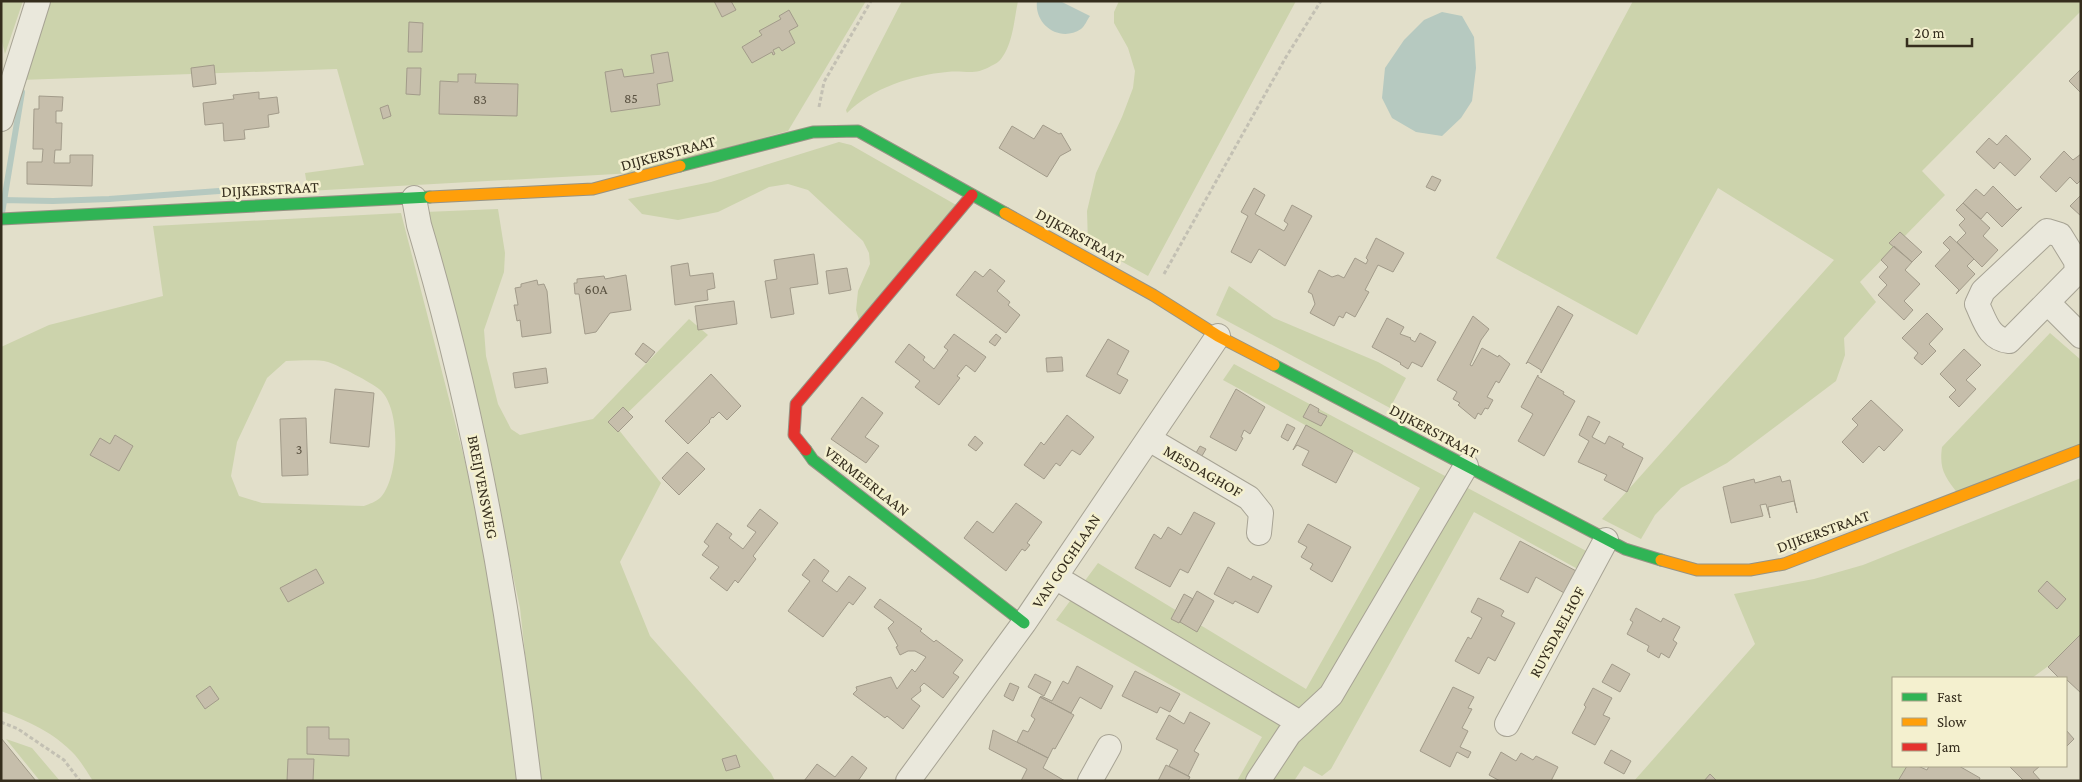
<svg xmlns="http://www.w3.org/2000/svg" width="2082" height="782" font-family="'Crimson Pro',serif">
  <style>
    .green { fill: #ccd3ac; fill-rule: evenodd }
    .water { fill: #b6c9c0 }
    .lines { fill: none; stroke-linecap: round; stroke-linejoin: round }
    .stream { stroke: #b6c9c0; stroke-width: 6 }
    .building { fill: #c6beab; stroke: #a29b8a }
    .street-casing { stroke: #a7a394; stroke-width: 26 }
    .fast-casing { stroke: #979384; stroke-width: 13 }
    .slow-casing { stroke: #979384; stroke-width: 13 }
    .jam-casing { stroke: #979384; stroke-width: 13 }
    .path { stroke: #c3c0b3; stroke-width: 3; stroke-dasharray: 4 2.5; stroke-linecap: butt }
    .street { stroke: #eae8dc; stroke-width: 24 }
    .fast { stroke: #30b455; stroke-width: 11 }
    .slow { stroke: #ff9f0a; stroke-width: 11 }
    .jam { stroke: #e5322d; stroke-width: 11 }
    .labels { text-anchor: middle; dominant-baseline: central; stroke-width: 5; stroke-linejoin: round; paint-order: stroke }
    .number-label { font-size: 14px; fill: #595140 }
    .street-label { font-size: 16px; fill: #352d1d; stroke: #f4f0cf }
  </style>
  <rect width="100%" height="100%" fill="#e2dfca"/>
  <path class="green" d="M1 1H23L5 54 1 38Z
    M43 1H866L788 131 634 173 308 191 305 173 364 165 337 69 20 80Z
    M902 1H1018C1014 20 1013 44 1001 59 999 62 995 64 991 66 974 76 966 70 947 72 913 75 872 88 847 113L846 110Z
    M1119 1H1296L1148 276 1088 243 1087 211 1096 173 1122 117 1133 88 1135 71 1128 48 1114 23V12Z
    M1633 1H2081V11L1922 171 1945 195 1860 282 1876 302 1844 338 1845 355 1836 381 1727 463 1681 488 1655 515 1641 539 1602 519 1834 260 1718 188 1637 335 1496 258Z
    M839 142 851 145 958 206 859 320 856 310 858 291 870 264 869 253 863 241 808 190 788 184 769 187 718 212 678 220 642 214 628 199 711 182Z
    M498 209 505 253 504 272 484 330 486 356 498 404 511 429 520 435 593 419 689 319 708 335 615 425 661 483 620 562 650 636 771 773 775 781H539L520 608 487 455 425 212Z
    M401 213 464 457 489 566 509 706 517 781H93C87 772 82 763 75 755 55 733 28 721 1 711V347L49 325 163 296 153 226ZM286 361C299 361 316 359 328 362 338 365 372 383 379 389 402 407 399 477 381 497 376 502 369 504 364 506L262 503 239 496 231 476 237 442 267 378Z
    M1229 286 1274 318 1378 362 1406 378 1390 408 1216 315Z
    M2050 333 2081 360V445L1958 494C1945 476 1939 470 1942 447Z
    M1234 364 1592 554 1585 573 1474 512 1331 769 1322 776 1304 766 1294 781H1237L1262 737 1056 620 1098 563 1306 689 1420 488 1223 380Z
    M2081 478V642L2032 678H1893V766H1916L1896 781H1634L1755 644 1734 594 1814 579 1863 565Z
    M6 739 32 748 60 781H40Z"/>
  <path class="water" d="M1037 1H1060L1090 16C1087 20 1085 26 1081 29 1060 43 1034 25 1037 1Z
    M1442 12 1462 16 1474 37 1476 68 1472 101 1461 118 1442 136 1416 132 1392 118 1382 98 1385 68 1404 40 1424 20Z"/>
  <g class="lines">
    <path class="stream" d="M1 200 53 201 109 199 219 191
      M2 213 22 92"/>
  </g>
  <path class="building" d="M714 1H731L736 10 722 17Z
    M789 10 798 26 789 31 795 43 782 51 779 47 773 50 775 54 773 55 772 52 752 63 742 47 762 35 759 31 781 19 779 16Z
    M409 22 423 23 422 52H408Z
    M668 52 673 81 657 84 660 105 611 112 605 72 622 69 624 77 654 73 651 55Z
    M214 65 216 84 193 87 191 68Z
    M407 68H421L420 95 406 94Z
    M2081 69V93L2069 81Z
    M458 74H476L475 83 518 84 517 116 439 114 440 81 458 82Z
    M259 92V99L277 97 279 113 268 115 269 127 244 130 245 139 224 141 223 123 205 125 203 103 234 99 233 95Z
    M39 96 63 97 62 111H56V123H62L61 150H55L54 163H70V155H93L92 186 27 184V162H42L43 149H33L34 109H39Z
    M388 105 391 116 383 119 380 108Z
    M1043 125 1059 134 1061 133 1071 150 1060 156 1047 177 999 148 1012 126 1034 139Z
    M2006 135 2031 159 2015 176 2000 162 1994 169 1976 152 1989 138 1997 145Z
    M2064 151 2073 160 2081 154V180L2077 184 2070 177 2056 192 2040 177Z
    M1432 176 1441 180 1435 191 1426 187Z
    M1993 186 2017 210 2022 207 2002 227 1987 212 1981 219 1963 203 1976 189 1984 196Z
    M1254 188 1265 195 1255 214 1284 231 1288 224 1284 221 1292 205 1312 216 1285 266 1259 249 1251 263 1231 252 1248 216 1241 212Z
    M2081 195V216L2070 206Z
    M1963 203 1990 228 1983 236 1998 250 1982 267 1957 242 1966 233 1959 225 1965 219 1956 210Z
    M1900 232 1922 252 1912 262 1889 243Z
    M1950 236 1974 259 1967 266 1975 274 1956 294 1959 290 1935 266 1950 250 1943 243Z
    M1376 238 1404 253 1393 272 1378 265 1365 290 1369 292 1355 317 1346 312 1343 318 1339 316 1334 326 1310 313 1315 304 1312 294 1308 292 1319 270 1332 277 1338 275 1344 278 1355 258 1366 264 1368 260 1366 258Z
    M1894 246 1912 262 1905 270 1920 284 1904 301 1913 310 1904 320 1878 295 1887 285 1879 277 1888 267 1881 260Z
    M814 254 818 284 790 288 794 314 771 318 765 281 777 279 774 260Z
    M688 263 690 276 713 273 715 288 707 290 708 300 675 305 671 266Z
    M847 268 851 290 829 294 826 271Z
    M990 269 1005 281 997 291 1010 302 1008 305 1020 315 1006 333 956 295 975 271 983 277Z
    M626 275 631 310 610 313 596 332 585 334 579 294H575L574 283H577V279L604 276 605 279Z
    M537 280 538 285 544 284 547 291 551 333 522 337 520 320 517 321 514 305H518L515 288 521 287V284Z
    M734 301 737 324 698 330 695 306Z
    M1558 306 1573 315 1541 373V370L1528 362 1526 364Z
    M1927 313 1943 329 1929 344 1936 351 1922 365 1914 358 1918 353 1902 338Z
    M1473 316 1489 329 1481 340 1470 365 1472 366 1482 348 1498 357 1499 355 1510 364 1499 383 1496 381 1487 397 1493 400 1488 409 1485 408 1481 415 1478 413 1475 419 1458 405 1460 403 1453 399 1457 392 1437 380Z
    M1387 318 1404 327 1400 334 1411 338 1410 339 1415 342 1420 333 1436 342 1422 367 1412 362 1408 369 1400 364 1401 363 1372 347Z
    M954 334 986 357 975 372 966 365 957 376 960 378 939 405 915 387 920 381 895 362 909 344 925 357 923 360 934 369 948 350 944 347Z
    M996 334 1001 338 995 346 989 342Z
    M1108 339 1129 351 1117 374 1128 380 1120 394 1086 376Z
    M643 343 655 352 646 363 635 354Z
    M1964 349 1981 365 1966 380 1976 389 1959 407 1949 397 1956 390 1940 374Z
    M1062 357 1063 371 1047 372 1046 358Z
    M546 368 548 383 515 388 513 373Z
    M711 374 741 406 727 420 719 412 713 418 712 417 709 421 710 422 688 444 665 421Z
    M1538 375V377L1564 392 1563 394 1575 401 1544 456 1518 441 1533 414 1521 407Z
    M335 389 374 393 369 447 330 443Z
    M1236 389 1265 407 1250 434 1244 430 1241 437 1243 438 1236 451 1210 437Z
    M862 397 883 413 865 437 879 446 866 463 831 439Z
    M1871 400 1903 430 1884 451 1879 446 1863 463 1842 442 1858 425 1852 419Z
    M1310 404 1319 409 1318 412 1327 416 1321 426 1303 417Z
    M623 407 633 417 618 432 608 422Z
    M1067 415 1094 437 1080 455 1072 450 1060 466 1056 463 1044 479 1024 465 1041 442 1044 445Z
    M1588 416 1600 422 1592 437 1605 444 1609 436 1624 444 1622 447 1643 458 1627 492 1604 480 1607 475 1578 462 1589 441 1579 435Z
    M306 418 308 475 282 476 280 419Z
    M1287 424 1295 428 1288 441 1281 437Z
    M1306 425 1353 451 1336 483 1302 465 1309 451 1297 445 1293 450Z
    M115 435 133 446 119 471 90 455 100 438 110 444Z
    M975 436 983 443 976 451 968 445Z
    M1200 446 1206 449 1199 461 1193 458Z
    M687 452 705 469 679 495 662 478Z
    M1780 476 1782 482 1790 480 1797 513 1794 501 1768 507 1770 518 1766 504 1760 505 1763 516 1731 523 1723 487 1754 479 1755 483Z
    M1016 503 1042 522 1027 543 1030 545 1025 551 1022 549 1006 571 964 538 977 521 993 533Z
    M760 509 778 523 753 556 756 559 738 583 735 580 727 591 710 578 719 567 702 555 709 546 704 542 717 523 732 534 729 538 743 549 756 532 747 526Z
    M1194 512 1215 523 1188 573 1180 569 1170 587 1135 568 1154 534 1161 539 1168 527 1181 535Z
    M1308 524 1351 547 1332 582 1310 569 1313 564 1301 557 1307 547 1298 542Z
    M1520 541 1578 572 1566 594 1536 577 1528 593 1500 579Z
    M814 559 829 571 822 581 837 592 849 576 866 588 853 605 849 602 823 637 788 611 810 581 802 575Z
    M1228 567 1251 580 1253 576 1272 586 1258 613 1235 601 1233 604 1214 594Z
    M316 569 324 583 288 602 280 588Z
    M2047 581 2066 599 2057 609 2038 591Z
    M1197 591 1214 601 1197 632 1180 622Z
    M1184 594 1193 599 1179 623 1171 619Z
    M1478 598 1501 609 1504 611 1501 616 1515 623 1495 661 1488 657 1479 674 1455 661 1468 637 1471 639 1482 618 1471 612Z
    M880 599 922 629 920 631 934 642 936 640 963 660 953 673 959 677 943 698 924 683 920 687 921 691 911 699 920 706 903 729 887 716 885 718 853 694 857 690 856 687 891 677 897 689 912 669 915 672 926 657 915 651H908L900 655 896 647 898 646 888 628 894 622 874 607Z
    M1636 608 1661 622 1663 618 1680 627 1673 640 1677 643 1669 658 1661 653 1659 658 1647 651 1649 646 1627 634 1633 622 1630 620Z
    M2081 634V693L2067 680 2066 682V678H2059L2048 667Z
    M1612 664 1630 674 1620 692 1602 682Z
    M1077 666 1113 686 1101 709 1080 697 1071 713 1040 697 1041 696 1052 701 1063 681 1068 684Z
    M1135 671 1180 694 1170 712 1160 707 1157 713 1122 696Z
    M1035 674 1051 682 1044 696 1028 687Z
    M1010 683 1019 687 1013 701 1004 696Z
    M210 686 219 699 205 709 196 696Z
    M1453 687 1474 697 1468 708 1472 709 1462 728 1468 731 1460 747 1471 752 1468 758 1457 752 1450 767 1420 751Z
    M1593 688 1612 698 1603 715 1610 718 1595 745 1572 733 1586 707 1584 705Z
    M1040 697 1074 715 1055 749 1053 748 1048 758 1017 742 1023 730 1028 732 1035 719 1031 716Z
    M1190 712 1210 723 1194 751 1199 754 1188 776 1190 777 1169 766 1178 750 1156 739 1169 715 1184 724Z
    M307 727H329V739H349V756L307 754Z
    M993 730 1048 758 1043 768 1065 781H1021L1027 769 989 749Z
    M2066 730 2074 739 2066 747Z
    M1 738 36 781H1Z
    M1611 750 1631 761 1624 774 1604 763Z
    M1501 752 1516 761 1521 753 1533 760 1536 756 1558 767 1551 781H1500L1489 775Z
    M736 755 740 767 726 771 722 759Z
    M852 756 867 768 858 781H804L817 764 835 777Z
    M288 759H314L313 781H287Z
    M1166 765 1190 777 1188 781H1158Z
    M1907 766H1918L1927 770 1929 766H1959L1980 778 1979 781H1898Z
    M2009 766H2040L2033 772 2041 781H2024Z
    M1710 774 1717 781H1704Z"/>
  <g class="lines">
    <g class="street-casing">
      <path id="street" d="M1 119 38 1
        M414 198 419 225C473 406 507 593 529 781
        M2047 231 2060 235 2076 261 2077 272 2009 341C1989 339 1985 321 1977 304L1983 291Z
        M2048 303 2081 336
        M1149 439 1249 498 1261 513 1259 533
        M1055 577 1300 723
        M1507 724 1606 540
        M908 781 1024 623 1218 336
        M1090 781 1109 747
        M1258 781 1289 734 1331 695 1466 466"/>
    </g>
    <g class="fast-casing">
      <path id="fast" d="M680 166 813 132 858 131 1005 213
        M1 219 430 197
        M1274 365 1625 549 1661 560
        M806 450 813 460 1024 623"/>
    </g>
    <g class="slow-casing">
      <path id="slow" d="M430 197 593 189 680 166
        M1005 213 1153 295 1218 336 1274 365
        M1661 560 1697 570H1750L1784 564 2081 450"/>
    </g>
    <g class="jam-casing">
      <path id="jam" d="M806 450 794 435 796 404 972 195"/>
    </g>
    <path class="path" d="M819 107 824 82 871 1
      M1164 274 1286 57 1321 1
      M1 722 18 729 64 760 80 781"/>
    <use href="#street" class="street"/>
    <use href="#fast" class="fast"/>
    <use href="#slow" class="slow"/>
    <use href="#jam" class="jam"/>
  </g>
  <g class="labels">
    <g class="number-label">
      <text x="631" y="98">85</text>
      <text x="480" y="99">83</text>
      <text x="596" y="289">60A</text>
      <text x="299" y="449">3</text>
    </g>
    <g class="street-label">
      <text transform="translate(668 153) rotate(-15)">DIJKERSTRAAT</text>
      <text transform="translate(270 189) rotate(-3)">DIJKERSTRAAT</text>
      <text transform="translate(1080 236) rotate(29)">DIJKERSTRAAT</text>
      <text transform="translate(1434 431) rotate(28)">DIJKERSTRAAT</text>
      <text transform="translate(1203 471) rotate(30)">MESDAGHOF</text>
      <text transform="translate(867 481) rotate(38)">VERMEERLAAN</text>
      <text transform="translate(483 487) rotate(79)">BREIJVENSWEG</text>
      <text transform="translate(1823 531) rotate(-20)">DIJKERSTRAAT</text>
      <text transform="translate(1066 561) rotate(-56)">VAN GOGHLAAN</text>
      <text transform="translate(1557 632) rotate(-62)">RUYSDAELHOF</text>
    </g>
  </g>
  <rect width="2082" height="782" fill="none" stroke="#352d1d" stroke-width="5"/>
  <rect x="1892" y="677" width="175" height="90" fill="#f4f0cf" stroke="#a8a288"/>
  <rect x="1902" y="693" width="25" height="8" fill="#30b455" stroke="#a8a288"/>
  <text x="1937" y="702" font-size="15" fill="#352d1d">Fast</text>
  <rect x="1902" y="718" width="25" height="8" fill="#ff9f0a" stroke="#a8a288"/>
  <text x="1937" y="727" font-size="15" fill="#352d1d">Slow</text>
  <rect x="1902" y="743" width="25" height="8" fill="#e5322d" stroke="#a8a288"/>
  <text x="1937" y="752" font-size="15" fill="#352d1d">Jam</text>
  <path d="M1907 38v8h65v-8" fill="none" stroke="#352d1d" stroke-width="2.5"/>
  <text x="1914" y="38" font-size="15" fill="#352d1d" stroke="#f4f0cf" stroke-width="4" paint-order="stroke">20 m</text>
</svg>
